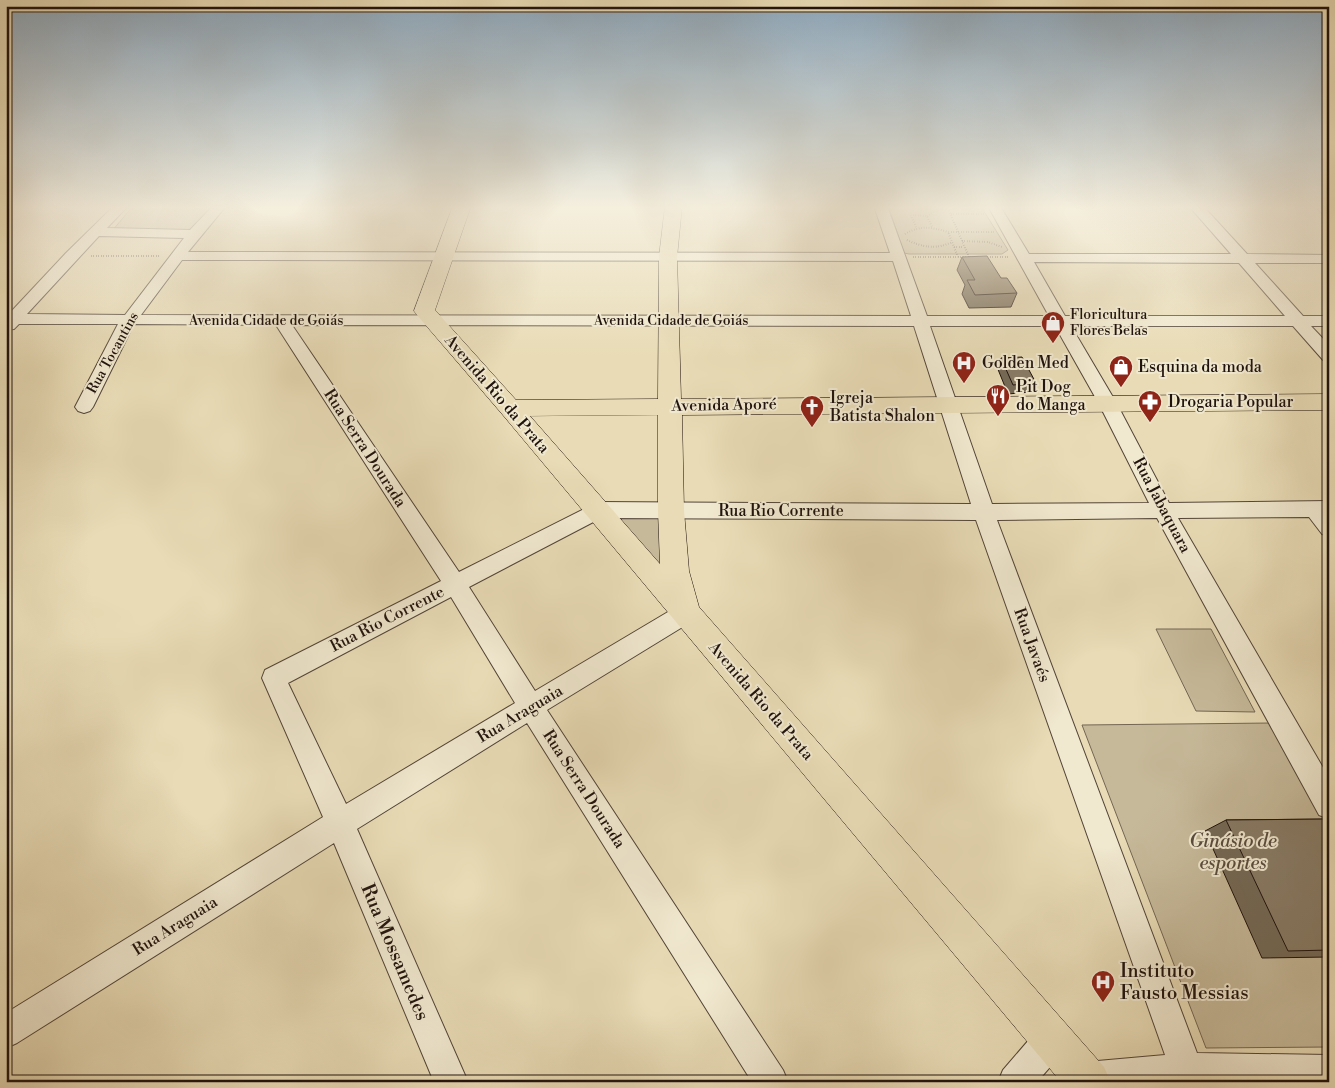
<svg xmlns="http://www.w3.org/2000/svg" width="1335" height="1088" font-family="'Libre Bodoni',serif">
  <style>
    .green { fill: #c6b999; stroke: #736654 }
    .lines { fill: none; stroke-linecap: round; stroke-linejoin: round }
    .minor-casing { stroke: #524538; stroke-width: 2 }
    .major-casing { stroke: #20130e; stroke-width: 1 }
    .path { stroke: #20130e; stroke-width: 2; stroke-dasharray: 0.5 2; stroke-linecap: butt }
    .minor { fill: #f0e8cf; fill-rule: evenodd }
    .major { fill: #e8dbb5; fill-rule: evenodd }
    .wall { fill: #756a57; stroke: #20130e }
    .building { fill: #887b65; stroke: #20130e }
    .labels { text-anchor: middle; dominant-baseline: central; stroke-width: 4; stroke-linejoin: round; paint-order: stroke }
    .far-poi-label { font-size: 14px; fill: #20130e; stroke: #f0e8cf; text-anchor: start }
    .far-street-label { font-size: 14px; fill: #20130e; stroke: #f0e8cf }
    .poi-label { font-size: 16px; fill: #20130e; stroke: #f0e8cf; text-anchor: start }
    .street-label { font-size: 16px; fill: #20130e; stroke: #f0e8cf }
    .near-park-label { font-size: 19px; font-style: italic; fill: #5a4d3f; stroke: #f0e8cf }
    .near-street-label { font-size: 19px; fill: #20130e; stroke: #f0e8cf }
    .near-poi-label { font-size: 19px; fill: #20130e; stroke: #f0e8cf; text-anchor: start }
  </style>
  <rect width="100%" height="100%" fill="#e8dbb5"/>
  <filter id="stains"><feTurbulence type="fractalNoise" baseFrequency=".004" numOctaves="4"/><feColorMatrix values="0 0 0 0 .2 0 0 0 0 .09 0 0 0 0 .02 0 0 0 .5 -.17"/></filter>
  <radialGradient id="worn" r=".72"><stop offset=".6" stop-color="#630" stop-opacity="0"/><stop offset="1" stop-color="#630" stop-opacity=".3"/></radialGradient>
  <path class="green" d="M133 206H211L192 230 112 231Z
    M890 206 982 208 1008 250 1002 254H909L904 253 889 208Z
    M623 518H656L660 519 666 562 659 564 620 521Z
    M1156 629H1211L1255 712 1196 711Z
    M1271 723 1329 828V1047L1206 1048 1082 725Z"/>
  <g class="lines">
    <g class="minor-casing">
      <path id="minor" d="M114 206H128L107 228 190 230 213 206H226L188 252 890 253 874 206H887L927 316H1049L988 206H1000L1029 254H1231L1189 206H1203L1247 254 1329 255V263H1255L1303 316H1329V326H1311L1329 345V361L1323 360 1293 326H1071L1117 404 1169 503 1329 501V536L1322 534 1309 517 1178 518 1329 778V819L1319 815 1157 518 997 520 1197 1053 1329 1055V1082H1066L1071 1070 1086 1062 1165 1055 976 520 601 518 469 587 535 691 678 606 686 603 694 606 697 613 694 620 547 710 783 1070 788 1082H752L527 723 357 829 468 1082H434L334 843 17 1043 6 1048V1013L323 817 262 678 265 670 441 581 276 325 134 324 93 407 90 411 84 413 78 411 75 407 118 324H19L14 329 6 330 7 316 66 253ZM99 236 184 238 125 315 27 314ZM182 260 893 261 911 316 141 315ZM1034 262 1239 263 1285 316H1065ZM292 325 914 326 971 504 598 502 459 572ZM930 326H1055L1099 404 1149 503 992 504ZM451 597 515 703 346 804 288 683Z
        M1315 206H1329V216L1324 215Z
        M1052 1023 1064 1027 1068 1039 1064 1051 1037 1082H998L1003 1070 1040 1027Z"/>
    </g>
    <g class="major-casing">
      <path id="major" d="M453 206H471L435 310 516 400 658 399 659 257 665 206H682L677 257 681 399 1329 394V410L682 415 684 511 689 571 699 607 1104 1067 1111 1082H1061L502 414 417 315 414 311ZM658 415V511L660 564 530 416Z"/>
    </g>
    <path class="path" d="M947 206 969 257
      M896 207 983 208
      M951 214H984
      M927 216 941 208
      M916 227 911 215 927 216 932 227
      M905 234C920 225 932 227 948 232
      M907 240C922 247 936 250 952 242
      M962 241 988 242 1002 247
      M954 247H964
      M91 256H160
      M913 257H972
      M958 257 948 232H994
      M985 257H1009"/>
    <use href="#minor" class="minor"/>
    <use href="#major" class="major"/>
  </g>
  <path class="wall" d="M962 257 1001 278 1017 293 1011 307 969 308 962 294 965 285 957 270Z
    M1001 358 1036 383 1031 392 1008 394 997 367Z
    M1329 819V957L1262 958 1205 831 1226 820Z"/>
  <path class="building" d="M987 256 1001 278H1007L1017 293 975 295 967 280H975L962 257Z
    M1022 357 1036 383 1013 385 1001 358Z
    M1329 819V950L1288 951 1226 820Z"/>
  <linearGradient id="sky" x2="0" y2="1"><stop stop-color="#8da8bd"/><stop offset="0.58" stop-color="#f5efde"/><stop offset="1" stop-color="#f5efde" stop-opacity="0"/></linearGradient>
  <rect width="1335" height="358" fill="url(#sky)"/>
  <defs>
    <g id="shop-pin" transform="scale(1.25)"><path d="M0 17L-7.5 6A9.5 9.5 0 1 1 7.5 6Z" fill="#8f2418" stroke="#f0e8cf"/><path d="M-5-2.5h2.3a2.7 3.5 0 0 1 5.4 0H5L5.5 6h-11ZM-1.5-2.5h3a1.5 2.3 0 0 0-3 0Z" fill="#fff"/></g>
    <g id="hospital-pin" transform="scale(1.25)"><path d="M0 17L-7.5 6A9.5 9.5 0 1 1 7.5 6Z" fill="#8f2418" stroke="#f0e8cf"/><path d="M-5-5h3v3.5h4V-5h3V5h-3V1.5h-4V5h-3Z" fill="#fff"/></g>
    <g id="restaurant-pin" transform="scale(1.25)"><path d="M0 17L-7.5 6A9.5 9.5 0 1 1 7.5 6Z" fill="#8f2418" stroke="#f0e8cf"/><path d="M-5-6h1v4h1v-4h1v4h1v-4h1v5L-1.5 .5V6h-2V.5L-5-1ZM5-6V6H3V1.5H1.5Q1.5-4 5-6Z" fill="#fff"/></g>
    <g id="pharmacy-pin" transform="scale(1.25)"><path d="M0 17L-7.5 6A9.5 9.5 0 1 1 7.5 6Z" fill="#8f2418" stroke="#f0e8cf"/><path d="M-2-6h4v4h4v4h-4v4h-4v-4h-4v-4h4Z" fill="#fff"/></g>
    <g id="church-pin" transform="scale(1.25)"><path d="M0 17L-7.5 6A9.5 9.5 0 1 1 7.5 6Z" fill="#8f2418" stroke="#f0e8cf"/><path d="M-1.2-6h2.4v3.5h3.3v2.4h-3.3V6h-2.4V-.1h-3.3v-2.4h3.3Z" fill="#fff"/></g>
  </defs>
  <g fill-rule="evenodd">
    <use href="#shop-pin" x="1053" y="323"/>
    <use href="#hospital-pin" x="964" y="363"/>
    <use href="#shop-pin" x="1121" y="367"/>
    <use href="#restaurant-pin" x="998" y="396"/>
    <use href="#pharmacy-pin" x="1150" y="402"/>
    <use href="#church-pin" x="812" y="407"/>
    <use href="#hospital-pin" x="1103" y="982"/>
  </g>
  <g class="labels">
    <g class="far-poi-label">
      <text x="1070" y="315">Floricultura<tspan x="1070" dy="16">Flores Belas</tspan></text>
    </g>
    <g class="far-street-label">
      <text x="266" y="321">Avenida Cidade de Goiás</text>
      <text x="671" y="321">Avenida Cidade de Goiás</text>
      <text transform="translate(113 353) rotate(-61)">Rua Tocantins</text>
    </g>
    <g class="poi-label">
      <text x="982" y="363">Golden Med</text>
      <text x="1138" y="367">Esquina da moda</text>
      <text x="1016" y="387">Pit Dog<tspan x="1016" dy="18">do Manga</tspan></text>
      <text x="830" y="398">Igreja<tspan x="830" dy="18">Batista Shalon</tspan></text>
      <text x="1168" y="402">Drogaria Popular</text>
    </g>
    <g class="street-label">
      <text transform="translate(497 394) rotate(49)">Avenida Rio da Prata</text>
      <text transform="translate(724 405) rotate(-1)">Avenida Aporé</text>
      <text transform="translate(365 448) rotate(57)">Rua Serra Dourada</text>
      <text transform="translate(1162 505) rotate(62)">Rua Jabaquara</text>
      <text x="781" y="511">Rua Rio Corrente</text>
      <text transform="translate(387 619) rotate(-27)">Rua Rio Corrente</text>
      <text transform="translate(1032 645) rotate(70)">Rua Javaés</text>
      <text transform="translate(761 701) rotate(49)">Avenida Rio da Prata</text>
      <text transform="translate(520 714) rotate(-31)">Rua Araguaia</text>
      <text transform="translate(584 789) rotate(57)">Rua Serra Dourada</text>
      <text transform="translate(175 926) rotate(-32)">Rua Araguaia</text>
    </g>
    <g class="near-park-label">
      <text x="1233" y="841">Ginásio de<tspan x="1233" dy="22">esportes</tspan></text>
    </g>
    <g class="near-street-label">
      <text transform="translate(395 952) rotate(67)">Rua Mossamedes</text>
    </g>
    <g class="near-poi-label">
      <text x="1120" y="971">Instituto<tspan x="1120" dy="22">Fausto Messias</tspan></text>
    </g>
  </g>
  <rect width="1335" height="1088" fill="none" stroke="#e8dbb5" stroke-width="25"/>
  <rect x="8" y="8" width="1320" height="1073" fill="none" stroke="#20130e" stroke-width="2.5"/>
  <rect x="12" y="12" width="1310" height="1063" fill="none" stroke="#20130e"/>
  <rect width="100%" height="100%" filter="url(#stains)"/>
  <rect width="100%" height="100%" fill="url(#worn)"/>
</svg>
